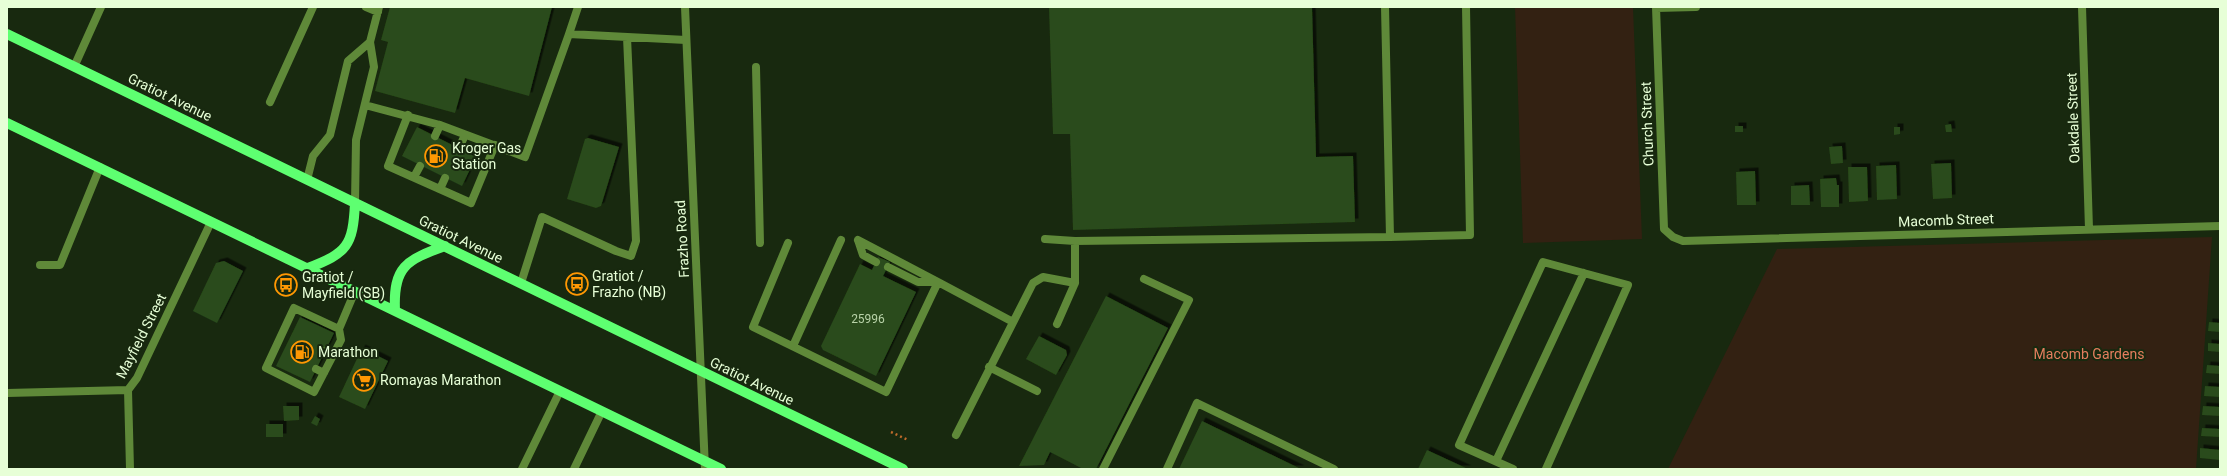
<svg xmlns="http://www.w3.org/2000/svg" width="2227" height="476" font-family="Roboto,sans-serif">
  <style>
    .green { fill: #332112 }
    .building { fill: #294b1a; filter: url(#shadow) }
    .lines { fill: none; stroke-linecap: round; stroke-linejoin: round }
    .path { stroke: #bf6b2b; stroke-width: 2.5; stroke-dasharray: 2 3; stroke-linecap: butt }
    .service { stroke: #5f8939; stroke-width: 8 }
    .minor { stroke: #5f8939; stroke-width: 8 }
    .tertiary { stroke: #5f8939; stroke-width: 8 }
    .primary { stroke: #5eff71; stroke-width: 10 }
    .labels { text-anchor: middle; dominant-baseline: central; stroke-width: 4; stroke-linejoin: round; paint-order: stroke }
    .number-label { font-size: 12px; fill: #b8d2a8 }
    .street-label { font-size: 14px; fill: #e7ffd7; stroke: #18290f }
    .poi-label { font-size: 14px; fill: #e7ffd7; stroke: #18290f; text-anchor: start }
    .park-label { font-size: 14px; fill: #e47e5e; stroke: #18290f }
  </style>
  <defs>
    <filter id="shadow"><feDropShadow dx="3.5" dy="-3.5" stdDeviation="0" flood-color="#0009"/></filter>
  </defs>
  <rect width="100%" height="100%" fill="#18290f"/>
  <path class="green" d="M1515 7H1633L1642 239 1523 243Z
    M2212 237 2196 469H1668L1777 249Z"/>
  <path class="building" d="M390 7H552L529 96 465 78 455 113 375 91 388 42 381 40Z
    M1049 7H1312L1316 157 1353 156 1355 222 1073 230 1070 134H1053Z
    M1951 124 1952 132H1946L1945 125Z
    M1735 126H1743V132H1735Z
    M417 127 476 157 462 186 402 156Z
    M1894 127H1900V134L1894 135Z
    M588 138 619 147 601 206 596 208 567 199 585 139Z
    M1842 146 1843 163 1831 164 1829 147Z
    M1951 163 1952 198 1933 199 1931 164Z
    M1896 165 1897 199 1877 200 1876 166Z
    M1848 167H1867L1868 201 1849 202Z
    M1755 171 1756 205H1737L1736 172Z
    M1836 178 1837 185H1839V207H1821L1820 179Z
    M1809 185 1810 205H1791V186Z
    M878 257 890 262 883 276 916 292 876 376 823 350 821 346 860 264 872 270Z
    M224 261 243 271 217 323 193 311 216 263Z
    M1106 296 1168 328 1096 469H1083L1050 452 1044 465 1019 466Z
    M300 317 334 333 310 382 276 366Z
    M2209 322 2220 323V332L2208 331Z
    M1039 336 1066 350 1067 355 1056 375 1026 359Z
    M2208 343 2220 344V352L2208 351Z
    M362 348 388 361 365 409 339 397Z
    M2207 365 2220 366V374L2206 373Z
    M2205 386 2220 387V397L2204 396Z
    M283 406H299V420L284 421Z
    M2203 406 2220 407V416L2202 415Z
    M315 416 320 419 317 426 311 423Z
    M1202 421 1301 469H1179Z
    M266 424H283V437H266Z
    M2202 428 2220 429V437L2201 436Z
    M2200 448 2220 450V460L2200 458Z
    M1427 450 1468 469H1418Z"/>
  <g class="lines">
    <path class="path" d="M891 432 908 440"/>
    <path class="service" d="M366 7 378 12
      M578 7 569 34 686 40
      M370 42 379 7
      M74 67 101 7
      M756 67 760 243
      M270 102 313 7
      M365 105 440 125 525 157 569 34
      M408 115 388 166 471 203 495 145
      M435 136 440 125
      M459 148 465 135
      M414 177 420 166
      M307 180 313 156 330 135 348 61 370 42 374 67 356 140 355 203
      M440 189 445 178
      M1390 237 1470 235 1466 7
      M1045 239 1075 241 1390 237 1385 7
      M858 240 938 282
      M858 240 863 255 876 262
      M788 243 753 327 886 392 938 282 1013 322
      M40 265H60L100 167
      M888 267 918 282H936
      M521 283 542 217 616 251 631 256 636 241 627 37
      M1057 324 1075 283
      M339 329 341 340 314 392 266 368 294 308 339 329 355 291
      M793 346 841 240
      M325 351 333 355
      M989 367 1037 391
      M316 369 324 373
      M956 435 1033 283 1043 277 1075 283V241
      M1496 461 1584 273
      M522 469 560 391
      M574 469 602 411
      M1103 469 1189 300 1144 279
      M1167 469 1197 403 1334 469
      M1513 469 1459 445 1543 262 1628 285 1546 469"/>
    <path class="minor" d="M1656 7 1664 229 1673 237 1683 241 2220 226
      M2082 7 2089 229
      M1656 8 1696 7
      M7 393 128 390
      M130 469 128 390 137 378 211 222"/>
    <path class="tertiary" d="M685 7 705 469"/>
    <path class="primary" d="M7 34 903 469
      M7 123 721 469
      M308 268C347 253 353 246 355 203
      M395 310C393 267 406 260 445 246"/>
  </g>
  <defs>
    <g id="fuel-ring" transform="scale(1.15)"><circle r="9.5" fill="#18290f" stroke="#ff9803" stroke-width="1.5"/><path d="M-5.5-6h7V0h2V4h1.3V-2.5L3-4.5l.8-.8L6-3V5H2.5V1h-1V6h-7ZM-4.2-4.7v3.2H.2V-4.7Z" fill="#ff9803"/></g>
    <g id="bus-ring" transform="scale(1.15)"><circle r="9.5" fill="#18290f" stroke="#ff9803" stroke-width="1.5"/><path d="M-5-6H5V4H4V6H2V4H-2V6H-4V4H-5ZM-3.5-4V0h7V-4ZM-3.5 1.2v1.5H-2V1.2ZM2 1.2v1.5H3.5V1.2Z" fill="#ff9803"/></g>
    <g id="supermarket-ring" transform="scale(1.15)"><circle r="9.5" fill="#18290f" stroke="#ff9803" stroke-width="1.5"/><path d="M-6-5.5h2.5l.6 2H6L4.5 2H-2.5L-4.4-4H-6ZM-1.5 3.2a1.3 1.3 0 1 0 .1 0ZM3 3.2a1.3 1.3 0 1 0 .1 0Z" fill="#ff9803"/></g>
  </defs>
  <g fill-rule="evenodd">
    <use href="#fuel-ring" x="436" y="156"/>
    <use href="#bus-ring" x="577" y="284"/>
    <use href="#bus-ring" x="286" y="285"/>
    <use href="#fuel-ring" x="302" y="352"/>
    <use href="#supermarket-ring" x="364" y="380"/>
  </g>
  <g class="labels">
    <g class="number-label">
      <text x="868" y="319">25996</text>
    </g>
    <g class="street-label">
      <text transform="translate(170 97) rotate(26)">Gratiot Avenue</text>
      <text transform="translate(2073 118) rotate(-92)">Oakdale Street</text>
      <text transform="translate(1647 124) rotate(-92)">Church Street</text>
      <text transform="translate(1946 220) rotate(-2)">Macomb Street</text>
      <text transform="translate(461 239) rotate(26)">Gratiot Avenue</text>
      <text transform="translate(682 239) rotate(-93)">Frazho Road</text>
      <text transform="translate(141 336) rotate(-63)">Mayfield Street</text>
      <text transform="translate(752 381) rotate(26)">Gratiot Avenue</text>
    </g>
    <g class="poi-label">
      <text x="452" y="148">Kroger Gas<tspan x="452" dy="16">Station</tspan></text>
      <text x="592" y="276">Gratiot /<tspan x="592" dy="16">Frazho (NB)</tspan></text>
      <text x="302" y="277">Gratiot /<tspan x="302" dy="16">Mayfield (SB)</tspan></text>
      <text x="318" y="352">Marathon</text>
      <text x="380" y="380">Romayas Marathon</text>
    </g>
    <g class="park-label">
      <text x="2089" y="354">Macomb Gardens</text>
    </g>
  </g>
  <rect width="2227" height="476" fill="none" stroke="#e7ffd7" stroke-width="16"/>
</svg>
